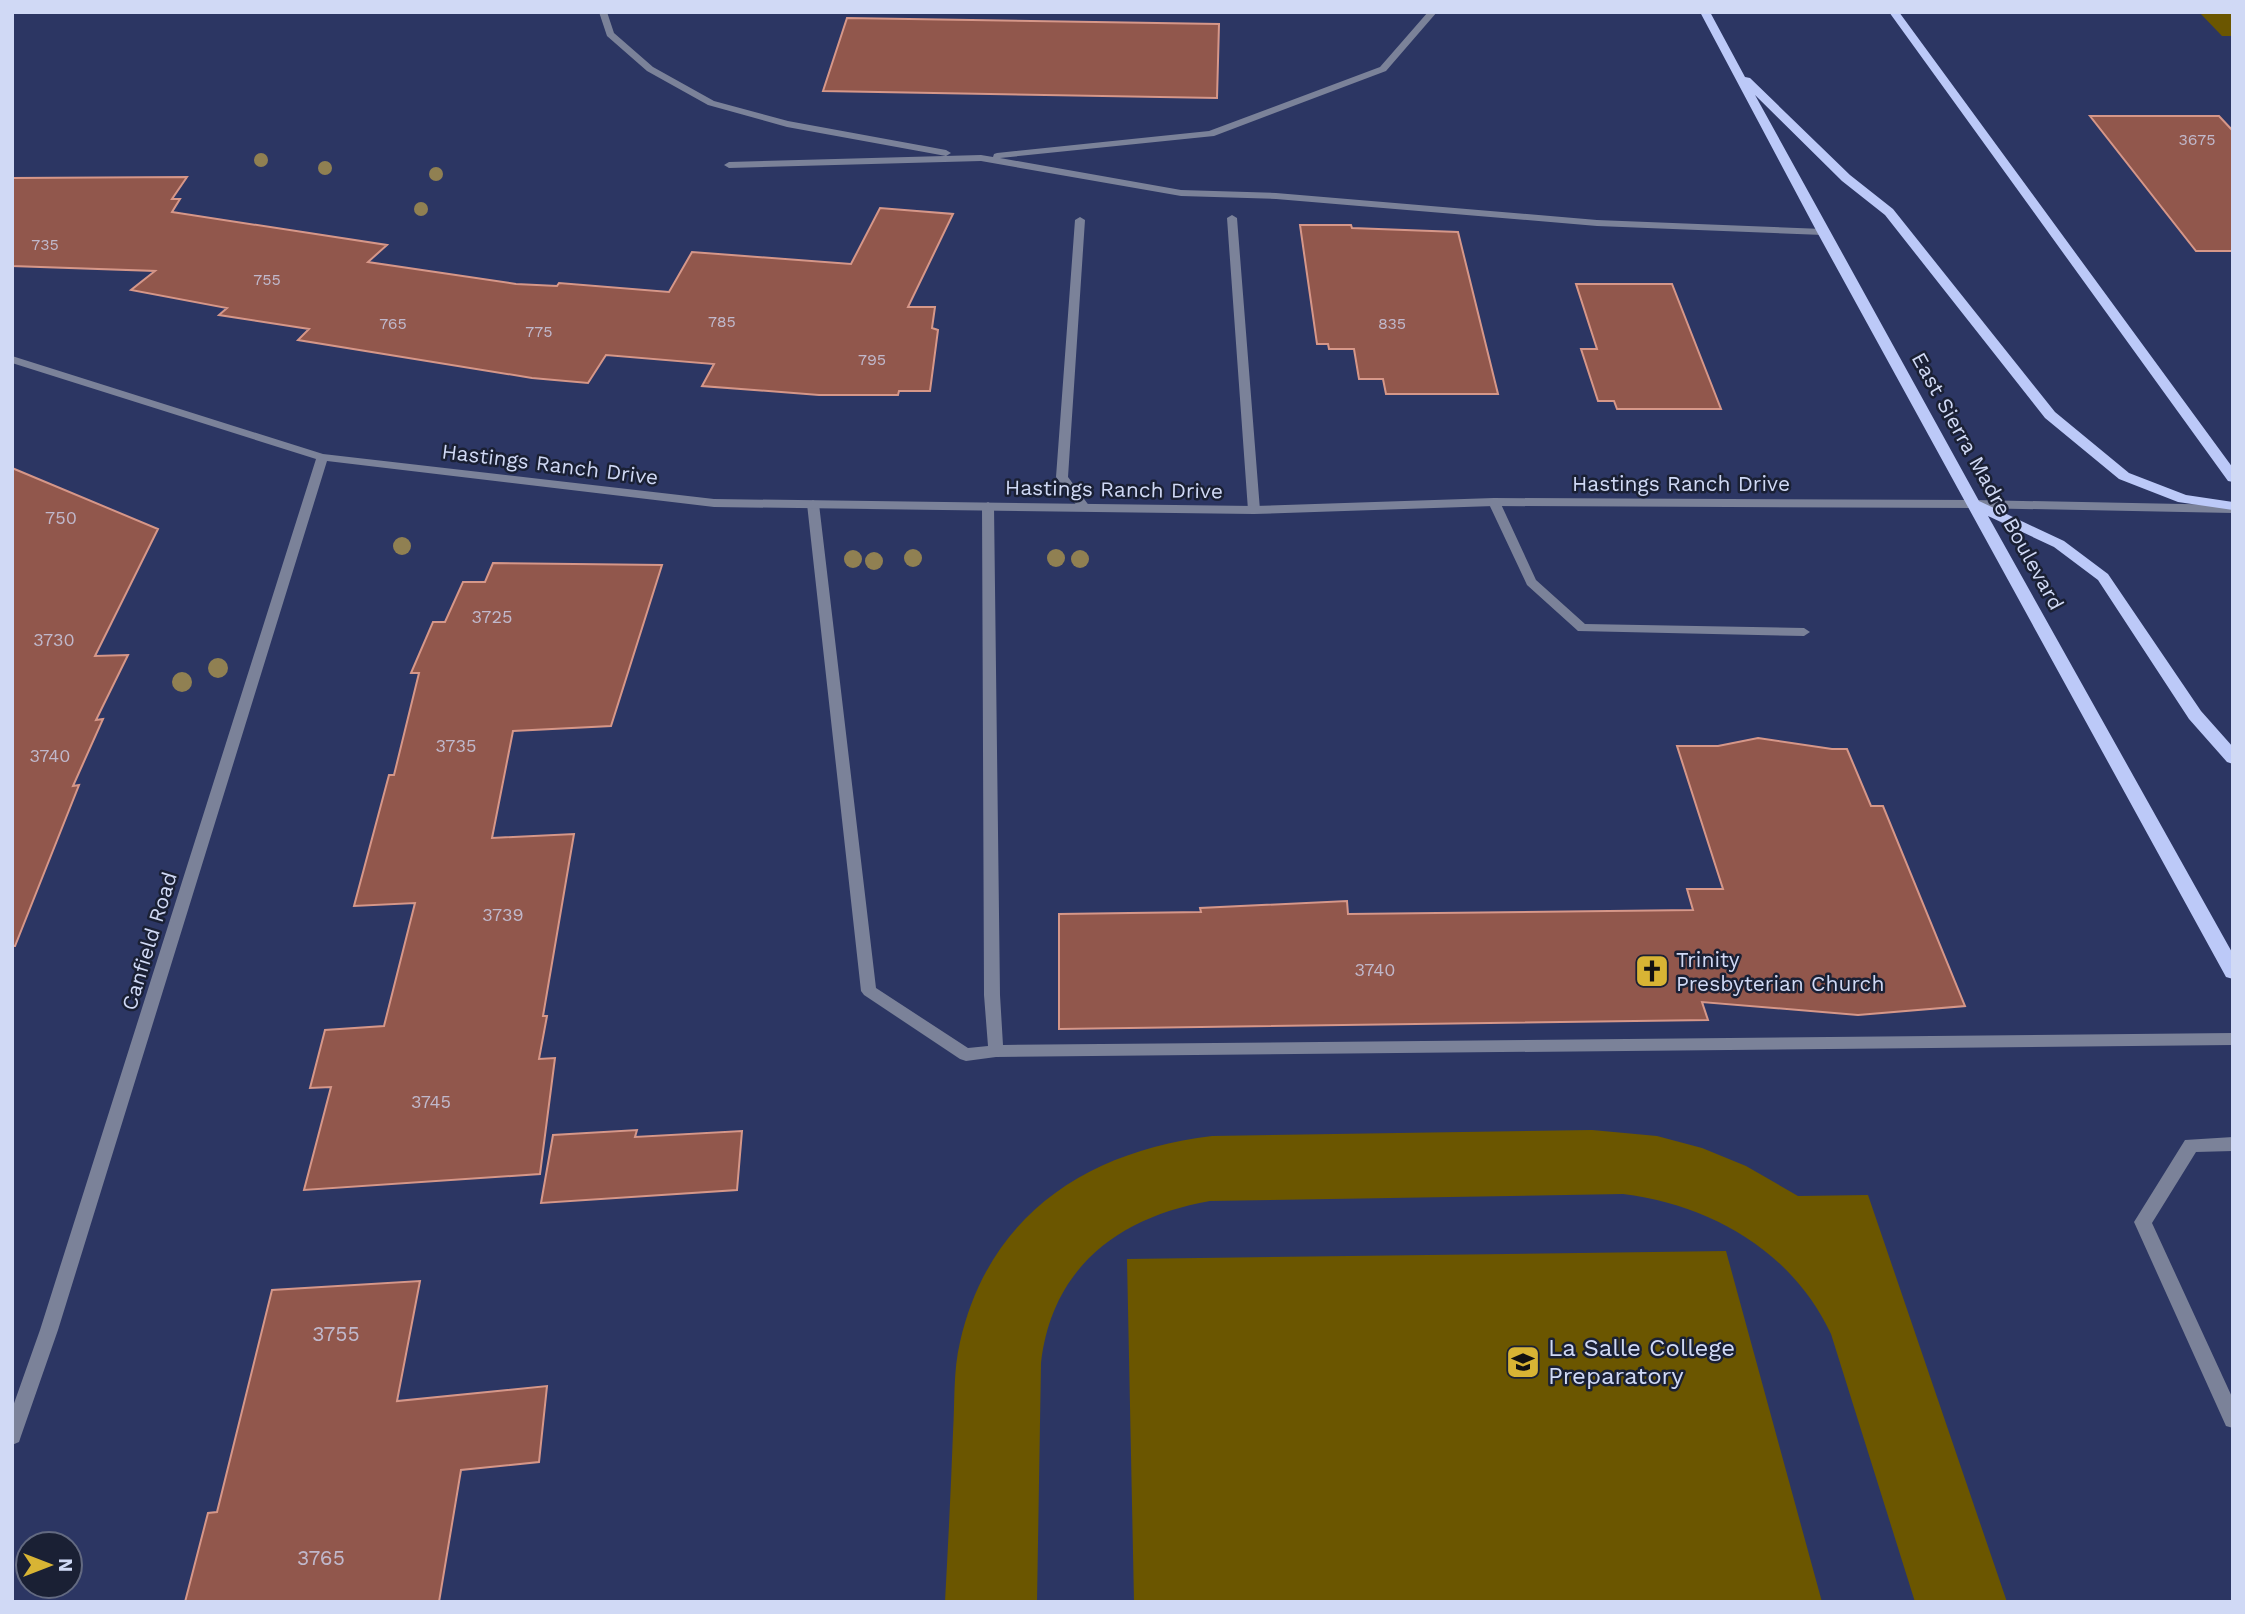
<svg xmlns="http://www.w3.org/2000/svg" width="2245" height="1614" font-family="'Work Sans',sans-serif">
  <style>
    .green { fill: #6b5600 }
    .building { fill: #91574c; stroke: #d69789; stroke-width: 2 }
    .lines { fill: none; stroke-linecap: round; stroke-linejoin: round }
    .lane { fill: #7b8299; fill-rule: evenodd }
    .street { fill: #7b8299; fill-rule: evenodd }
    .primary { fill: #bcc9f8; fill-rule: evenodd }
    .tree { fill: #908052 }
    .labels { text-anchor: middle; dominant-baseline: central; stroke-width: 5; stroke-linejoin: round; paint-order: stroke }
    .far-number-label { font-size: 16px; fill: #c0b8cb }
    .number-label { font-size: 18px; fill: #c0b8cb }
    .street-label { font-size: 21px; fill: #d0d9f5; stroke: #1a2034 }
    .poi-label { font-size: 21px; fill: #d0d9f5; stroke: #1a2034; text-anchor: start }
    .near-number-label { font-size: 21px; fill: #c0b8cb }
    .near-poi-label { font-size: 24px; fill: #d0d9f5; stroke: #1a2034; text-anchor: start }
  </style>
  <rect width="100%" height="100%" fill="#2c3663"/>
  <path class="green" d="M2199 12H2233V36H2222Z
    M1592 1130 1657 1136 1702 1148 1746 1166 1798 1196 1868 1195 2007 1602H1915L1831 1334C1792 1251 1711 1205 1623 1194L1210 1201C1119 1217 1052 1267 1041 1363L1037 1602H945C948 1545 951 1489 953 1432 955 1403 953 1371 960 1342 989 1214 1088 1151 1212 1136Z
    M1726 1251 1822 1602H1134L1127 1259Z"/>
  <path class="building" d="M847 18 1219 24 1217 98 823 91Z
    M2090 116H2219L2233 131V251H2196Z
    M187 177 172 199H180L172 212 387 245 368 262 516 284 557 286 559 283 669 292 692 252 851 264 880 208 953 214 908 307H935L932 328 938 330 930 391H899L898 395H819L702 386 714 364 606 355 588 383 532 378 298 340 309 329 219 315 227 308 131 290 155 271 12 266V178Z
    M1300 225H1351L1352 228 1458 232 1498 394H1386L1383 379H1359L1354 349H1329L1328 344H1317Z
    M1576 284H1672L1721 409H1617L1614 401H1598L1581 349H1597Z
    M12 468 158 529 95 656 128 655 96 720 103 719 73 786 79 785 15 946H12Z
    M493 563 662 565 611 726 513 731 492 838 574 834 543 1016H547L539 1059 555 1058 540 1174 304 1190 331 1087 310 1088 325 1030 384 1026 415 903 354 906 389 775H394L419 673H411L433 622H445L463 582H485Z
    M1758 738 1832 749H1847L1871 806H1883L1965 1006 1858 1015 1702 1002 1708 1020 1059 1029V914L1201 912 1200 908 1347 901 1348 914 1693 910 1687 889H1723L1677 746H1718Z
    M637 1130 635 1137 742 1131 737 1190 541 1203 553 1135Z
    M420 1281 397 1401 547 1386 539 1462 461 1470 439 1602H185L208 1513 217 1512 272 1290Z"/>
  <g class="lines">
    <path class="lane" d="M599 12H607L614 33 653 67 714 101 788 121 946 150 951 153 946 156 787 127 708 105 647 71 607 36Z
      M1428 12H1437L1386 71 1214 136 1000 158 1181 190 1276 193 1597 220 1823 229 1828 232 1823 235 1597 226 1276 199 1181 196 981 161 729 168 724 165 729 162 981 155 993 157 994 154 997 153 1209 131 1380 67Z
      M1232 215 1237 218 1260 510 1254 514 1248 510 1227 218Z
      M1080 217 1085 220 1068 477 1090 507 1084 511 1080 510 1056 477 1075 220Z
      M1494 498 1500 502 1536 580 1585 624 1804 628 1810 632 1804 636 1578 631 1527 585 1488 502Z
      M813 500 819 504 876 988 968 1048 988 1046 984 995 982 506 988 502 994 506 1000 995 1003 1045 2233 1033V1045L996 1057 966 1061 960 1059 864 995 861 991 807 504Z
      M2233 1137V1151L2196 1152 2152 1223 2233 1399V1428L2226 1426 2134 1222 2185 1140Z"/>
    <path class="street" d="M12 356 323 454 714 499 1254 506 1494 498 1975 500 2233 505V513L1975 508 1494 506 1254 514 714 507 327 461 58 1330 21 1436 19 1442 12 1445V1409L40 1330 316 459 12 363Z"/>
    <path class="primary" d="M1700 12H1710L1745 77 1750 78 1850 175 1893 209 2055 412 2129 473 2186 495 2233 502V510L2178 502 2119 479 2045 418 1885 215 1842 181 1755 95 1979 501 2064 541 2108 574 2201 711 2233 747V764L2227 762 2189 719 2098 580 2054 547 1988 516 2233 954V979L2226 977 1817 232Z
      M1889 12H1899L2233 468V482L2228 481Z"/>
  </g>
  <g class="tree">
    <circle cx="261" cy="160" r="7"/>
    <circle cx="325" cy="168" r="7"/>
    <circle cx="436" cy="174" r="7"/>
    <circle cx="421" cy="209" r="7"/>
    <circle cx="402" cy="546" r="9"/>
    <circle cx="913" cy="558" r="9"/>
    <circle cx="1056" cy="558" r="9"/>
    <circle cx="853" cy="559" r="9"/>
    <circle cx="1080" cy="559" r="9"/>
    <circle cx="874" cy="561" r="9"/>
    <circle cx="218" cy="668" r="10"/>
    <circle cx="182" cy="682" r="10"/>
  </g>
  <defs>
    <g id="church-square" transform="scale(1.75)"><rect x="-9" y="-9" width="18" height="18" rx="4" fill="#d8b434" stroke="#1a2034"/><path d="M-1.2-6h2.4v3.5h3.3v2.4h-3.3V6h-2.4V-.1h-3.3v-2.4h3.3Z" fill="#111"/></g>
    <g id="school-square" transform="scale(1.75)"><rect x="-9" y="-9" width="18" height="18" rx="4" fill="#d8b434" stroke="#1a2034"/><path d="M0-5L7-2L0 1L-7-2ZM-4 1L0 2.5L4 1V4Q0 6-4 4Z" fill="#111"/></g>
  </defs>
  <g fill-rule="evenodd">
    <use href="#church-square" x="1652" y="971"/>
    <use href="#school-square" x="1523" y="1362"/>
  </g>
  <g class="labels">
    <g class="far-number-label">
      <text x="2197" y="139">3675</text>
      <text x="45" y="244">735</text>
      <text x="267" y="279">755</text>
      <text x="722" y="321">785</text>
      <text x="393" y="323">765</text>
      <text x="1392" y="323">835</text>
      <text x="539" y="331">775</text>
      <text x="872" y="359">795</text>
    </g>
    <g class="number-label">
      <text x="61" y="517">750</text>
      <text x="492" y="616">3725</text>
      <text x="54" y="639">3730</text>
      <text x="456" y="745">3735</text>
      <text x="50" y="755">3740</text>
      <text x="503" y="914">3739</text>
      <text x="1375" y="969">3740</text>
      <text x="431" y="1101">3745</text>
    </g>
    <g class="street-label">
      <text transform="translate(550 464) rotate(7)">Hastings Ranch Drive</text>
      <text transform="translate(1988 481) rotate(61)">East Sierra Madre Boulevard</text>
      <text x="1681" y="483">Hastings Ranch Drive</text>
      <text transform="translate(1114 489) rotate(1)">Hastings Ranch Drive</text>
      <text transform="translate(149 941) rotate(-73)">Canfield Road</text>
    </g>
    <g class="poi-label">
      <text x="1676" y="959">Trinity<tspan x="1676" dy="24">Presbyterian Church</tspan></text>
    </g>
    <g class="near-number-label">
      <text x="336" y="1333">3755</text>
      <text x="321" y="1557">3765</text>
    </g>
    <g class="near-poi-label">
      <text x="1548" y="1348">La Salle College<tspan x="1548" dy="28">Preparatory</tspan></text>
    </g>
  </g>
  <rect width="2245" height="1614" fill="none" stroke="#d0d9f5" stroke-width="28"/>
  <g transform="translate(49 1565) rotate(90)"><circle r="33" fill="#1a2034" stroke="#636a81" stroke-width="2"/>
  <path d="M0-5L12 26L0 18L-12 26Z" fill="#d8b434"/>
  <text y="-10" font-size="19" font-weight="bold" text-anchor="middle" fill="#d0d9f5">N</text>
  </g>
</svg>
